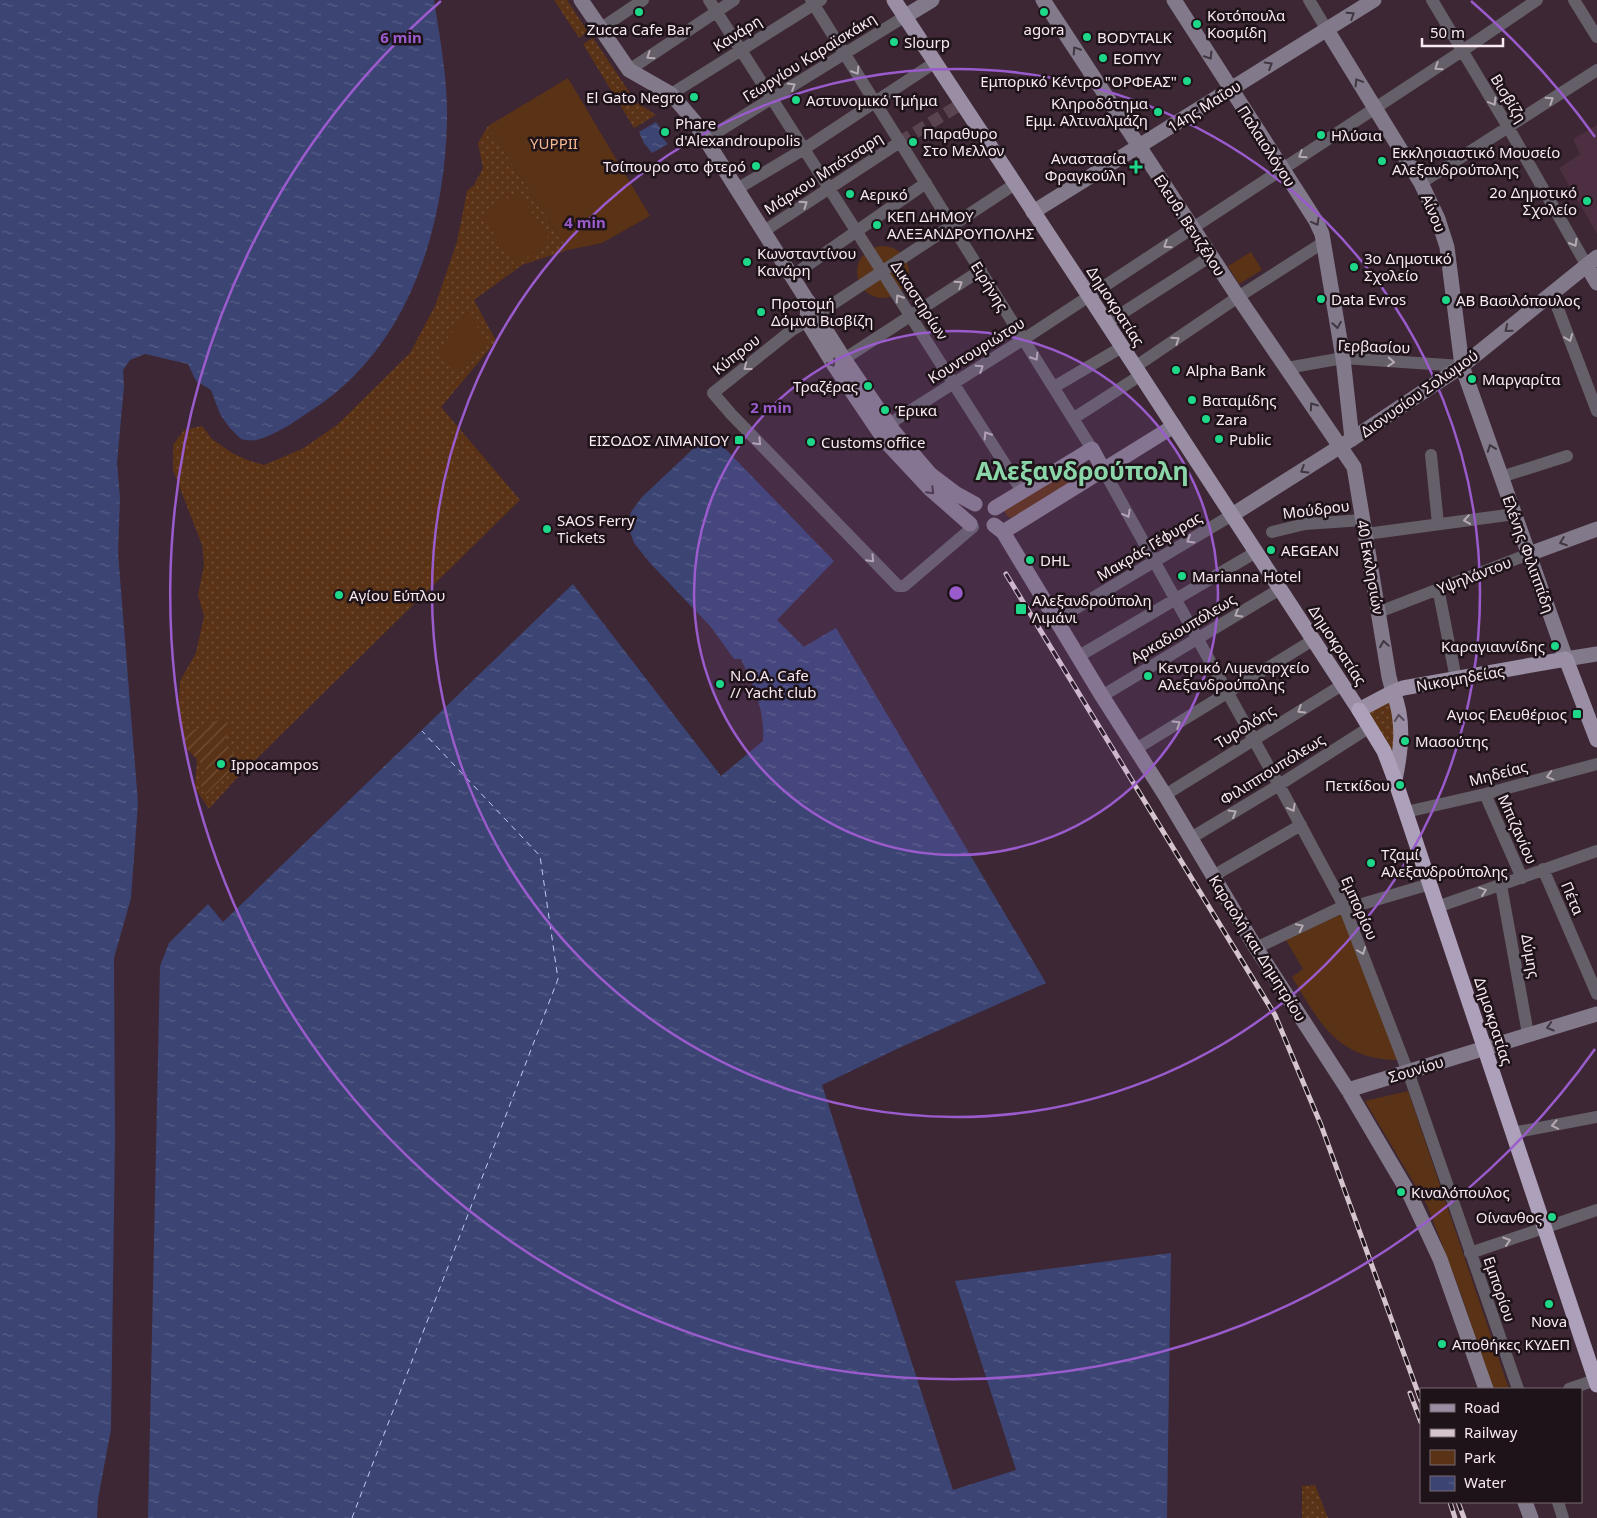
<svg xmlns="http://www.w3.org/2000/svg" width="1597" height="1518" font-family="'Noto Sans',sans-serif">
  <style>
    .built { fill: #4c2f40 }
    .grass { fill: url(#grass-dots) }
    .park { fill: #5a3216 }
    .garden { fill: url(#garden-furrows) }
    .water { fill: url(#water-ripples) }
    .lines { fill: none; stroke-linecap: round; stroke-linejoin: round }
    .ferry { stroke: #bfcaf8; stroke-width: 1; stroke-dasharray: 6 5; stroke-linecap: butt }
    .street-tunnel { stroke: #594450; stroke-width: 12; stroke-dasharray: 12 6; stroke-linecap: butt }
    .street { stroke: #645f69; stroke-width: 12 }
    .secondary { stroke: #82798a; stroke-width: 15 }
    .primary { stroke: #998ea3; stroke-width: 15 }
    .highway { stroke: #ada0ba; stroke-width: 15 }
    .rail-casing { stroke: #d5c4cd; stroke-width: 5 }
    .rail { stroke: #1e1319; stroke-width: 3; stroke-dasharray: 9; stroke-linecap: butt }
    .oneway { stroke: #413741 }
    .oneway2 { stroke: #b6abb4 }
    .oneway3 { stroke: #554a57 }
    .ring { fill: none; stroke: #9a5bcc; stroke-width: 2.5 }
    .poi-dot { fill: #1dd888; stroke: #1e1319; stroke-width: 2 }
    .labels { text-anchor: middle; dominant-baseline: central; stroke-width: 5; stroke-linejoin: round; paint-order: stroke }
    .poi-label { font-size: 15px; fill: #f9e9f2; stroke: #1e1319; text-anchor: start }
    .street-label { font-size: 15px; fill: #f9e9f2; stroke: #1e1319 }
    .park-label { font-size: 15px; fill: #f7b993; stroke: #1e1319 }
    .town-label { font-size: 25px; font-weight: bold; fill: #8ad6a9; stroke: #1e1319 }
    .centre { fill: #9a5bcc; stroke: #1e1319; stroke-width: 2.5 }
    .ring-label { font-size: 15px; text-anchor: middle; font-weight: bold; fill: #9a5bcc; stroke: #1e1319; stroke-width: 5; stroke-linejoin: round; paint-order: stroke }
  </style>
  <defs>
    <pattern id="grass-dots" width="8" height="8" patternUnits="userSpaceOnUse" patternTransform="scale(1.25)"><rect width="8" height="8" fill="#5a3216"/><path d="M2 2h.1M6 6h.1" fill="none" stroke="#725038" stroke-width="1.8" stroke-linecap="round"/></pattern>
    <pattern id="garden-furrows" width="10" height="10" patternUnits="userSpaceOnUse" patternTransform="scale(1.25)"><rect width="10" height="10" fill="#5a3216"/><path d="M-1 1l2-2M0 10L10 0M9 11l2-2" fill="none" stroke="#725038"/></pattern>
    <pattern id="water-ripples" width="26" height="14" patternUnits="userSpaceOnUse" patternTransform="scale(1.25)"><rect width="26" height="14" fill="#3b4473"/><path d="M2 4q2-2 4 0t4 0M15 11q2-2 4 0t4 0" fill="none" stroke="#585f87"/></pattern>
  </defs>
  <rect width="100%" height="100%" fill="#3d2734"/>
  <path class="built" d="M1597 125V234L1559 168 1580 154 1573 139Z"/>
  <path class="grass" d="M554 0H567L588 32 579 38Z
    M593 38 636 102 656 115 634 128 583 44Z
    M488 126 568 250 522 265 474 300 496 341 441 407 520 500 234 781 209 809 195 788 197 759 185 747 178 712 180 681 196 653 204 616 198 595 204 565 202 545 173 470V445L184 430 202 426 212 439 232 453 247 460 264 465 302 449 337 425 410 353 435 306 457 242 467 191 474 185 483 168 478 143Z
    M1391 700 1395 716 1394 769 1366 712Z
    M1315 1485 1328 1518H1302V1486Z"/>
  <path class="park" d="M568 78 650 216 602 243 568 250 488 126Z
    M518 191 550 241 516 266 482 216Z
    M857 272a26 26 0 1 1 52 0a26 26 0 1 1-52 0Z
    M1251 252 1262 270 1239 284 1228 266Z
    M468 312 488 344 461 372 437 352Z
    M1082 463 1086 464 1089 470 1013 519 1007 516 1004 511Z
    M1341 914 1399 1059 1397 1060C1337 1059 1319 1022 1292 977L1303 969 1286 940Z
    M1408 1091 1509 1389H1493L1461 1294 1427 1205 1365 1101Z"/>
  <path class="garden" d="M224 718 231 728 223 742 240 761 205 795 198 780 207 771 197 759 185 747 183 734Z"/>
  <path class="water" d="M0 0H434C440 39 448 80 447 120 445 227 409 346 315 408 297 420 277 435 256 440 251 441 245 440 241 439L229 427 220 414 211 390 196 381 188 364 145 354 130 360 123 370 124 386 117 463 120 498 118 553 138 803 131 898 114 958 115 1138 111 1429 98 1499 97 1518H0Z
    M656 122 661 129V136L668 144 652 153 644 143 639 132Z
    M710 433 834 561 777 620 804 647 836 628 1046 983 901 1047 822 1085 953 1490 1016 1470 955 1281 1171 1253 1167 1518H148L160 966 169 943 208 904 223 922 573 584 721 776 763 741C765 710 754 687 741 659H734L711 627 650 563 634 543 628 526 631 512 642 497Z"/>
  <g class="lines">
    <path class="ferry" d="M352 1518 558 979 540 856 422 731"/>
    <path class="street-tunnel" d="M900 142 961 104"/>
    <path class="street" d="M709 0 1022 491
      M811 0 1092 449
      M1309 0 1327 30
      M1432 0 1508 127 1587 266
      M1574 0 1597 37
      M600 29 643 0
      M629 70 734 0
      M671 94 821 0
      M706 139 904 17
      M1421 183 1597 70
      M737 189 804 149 934 63
      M764 231 900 142
      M792 276 926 183
      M1552 293 1597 411
      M816 315 1015 184
      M807 321 792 330 713 393 731 414 898 586H904L973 527
      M1107 323 1211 256
      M844 359 981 270
      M1135 367 1238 297 1324 242
      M1287 368 1343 358 1462 366
      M1054 387 1122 347
      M1074 418 1141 375
      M881 429 1024 339 1462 51 1537 0
      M1431 455 1438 524
      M1104 471 1279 785 1344 906 1411 1080 1518 1389
      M1501 477 1567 456
      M1272 532 1305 524 1363 520
      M1366 534 1515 514
      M1438 588 1456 679
      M1379 612 1529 554
      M1056 620 1232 515
      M1079 656 1256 552
      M1102 696 1280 589
      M1136 749 1313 640
      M1485 794 1522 878
      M1165 795 1342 685
      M1406 812 1485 794 1597 764
      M1191 838 1279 785 1370 727
      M1543 869 1597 994
      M1213 876 1301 825
      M1501 885 1528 1034
      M1437 907 1597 851
      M1256 948 1344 906 1362 904 1430 884
      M1512 1133 1597 1117
      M1470 1253 1597 1210
      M1569 1389 1595 1380
      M1558 1502 1563 1518"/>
    <path class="secondary" d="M581 0 629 70 671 94 694 121 844 359 894 432 930 474 955 493 975 504
      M1043 0 1238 297 1354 467 1389 677 1393 692
      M1174 0 1282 168 1316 221 1322 234 1343 358 1352 439
      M904 17 932 0
      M1327 30 1421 183 1438 219 1447 247 1462 366 1566 659 1597 654
      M1033 212 1374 0
      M1587 266 1597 283
      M808 301 807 321 834 365 886 442 929 488 970 524
      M995 508 1092 449 1104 471
      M1232 515 1352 439 1462 366 1597 257
      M994 525 1003 532 1006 537 1102 696 1165 795 1256 948 1348 1090 1411 1197 1440 1259 1486 1389
      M1003 532 1174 426
      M1529 554 1597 529
      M1348 1090 1597 1014
      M1525 1502 1531 1518"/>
    <path class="primary" d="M894 0 1089 296 1359 710 1393 692 1403 688 1566 659 1597 740
      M1393 692C1405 720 1401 751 1395 780"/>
    <path class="highway" d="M1359 710 1384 751 1395 780 1597 1385"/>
    <g class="rail-casing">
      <path id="rail" d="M1006 574 1275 1015 1321 1125 1421 1401
        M1410 1393 1421 1422
        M1450 1502 1455 1518
        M1458 1502 1464 1518"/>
    </g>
    <use href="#rail" class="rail"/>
  </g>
  <defs><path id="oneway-chevron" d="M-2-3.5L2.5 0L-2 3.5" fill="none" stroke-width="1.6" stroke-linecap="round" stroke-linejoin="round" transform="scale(1.25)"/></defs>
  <g class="oneway">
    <use href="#oneway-chevron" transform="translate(1351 15) rotate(-33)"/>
    <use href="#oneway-chevron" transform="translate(1076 50) rotate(-123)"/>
    <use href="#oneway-chevron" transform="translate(1209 56) rotate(58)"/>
    <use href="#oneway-chevron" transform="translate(1269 65) rotate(-31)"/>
    <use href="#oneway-chevron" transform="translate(1358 82) rotate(-121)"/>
    <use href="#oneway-chevron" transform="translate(1316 222) rotate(61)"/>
    <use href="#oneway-chevron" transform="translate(1337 325) rotate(81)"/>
    <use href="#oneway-chevron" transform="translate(1508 329) rotate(141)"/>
    <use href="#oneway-chevron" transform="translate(832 363) rotate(58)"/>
    <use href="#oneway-chevron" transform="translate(1313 406) rotate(-125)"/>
    <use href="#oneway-chevron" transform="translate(1491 448) rotate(-110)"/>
    <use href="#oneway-chevron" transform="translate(1304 470) rotate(148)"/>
    <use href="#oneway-chevron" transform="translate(931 491) rotate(45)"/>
    <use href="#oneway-chevron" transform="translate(1563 542) rotate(160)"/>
    <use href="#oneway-chevron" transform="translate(1384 644) rotate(-99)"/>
    <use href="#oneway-chevron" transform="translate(1550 1027) rotate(164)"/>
  </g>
  <g class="oneway2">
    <use href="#oneway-chevron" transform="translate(650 56) rotate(146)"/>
    <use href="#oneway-chevron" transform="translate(1438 67) rotate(147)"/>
    <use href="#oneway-chevron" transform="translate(856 71) rotate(58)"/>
    <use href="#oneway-chevron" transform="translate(792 86) rotate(-31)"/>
    <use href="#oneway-chevron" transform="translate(1550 100) rotate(-33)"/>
    <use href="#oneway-chevron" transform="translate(1493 102) rotate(59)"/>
    <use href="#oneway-chevron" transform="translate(1302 155) rotate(147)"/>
    <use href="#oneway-chevron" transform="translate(804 204) rotate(-34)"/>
    <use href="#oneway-chevron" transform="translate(1574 243) rotate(60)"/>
    <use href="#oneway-chevron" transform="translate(1167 245) rotate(147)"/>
    <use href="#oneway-chevron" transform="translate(959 284) rotate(-33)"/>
    <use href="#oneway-chevron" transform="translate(899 298) rotate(-123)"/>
    <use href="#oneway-chevron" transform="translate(1569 338) rotate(69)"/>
    <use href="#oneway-chevron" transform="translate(1176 340) rotate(-34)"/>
    <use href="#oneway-chevron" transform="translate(1035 357) rotate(58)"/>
    <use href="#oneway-chevron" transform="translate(1391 362) rotate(4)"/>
    <use href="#oneway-chevron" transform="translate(747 367) rotate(142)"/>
    <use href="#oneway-chevron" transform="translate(980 368) rotate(-33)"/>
    <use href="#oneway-chevron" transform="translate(987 435) rotate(-122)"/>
    <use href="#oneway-chevron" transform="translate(758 442) rotate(46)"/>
    <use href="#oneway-chevron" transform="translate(1127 514) rotate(61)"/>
    <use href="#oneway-chevron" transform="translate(1467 520) rotate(172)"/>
    <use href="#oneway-chevron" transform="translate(1190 540) rotate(149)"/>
    <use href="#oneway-chevron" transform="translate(871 559) rotate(46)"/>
    <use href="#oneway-chevron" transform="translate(1238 614) rotate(149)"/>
    <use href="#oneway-chevron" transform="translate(1301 710) rotate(148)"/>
    <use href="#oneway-chevron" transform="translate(1177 724) rotate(-32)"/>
    <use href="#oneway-chevron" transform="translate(1550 776) rotate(165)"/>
    <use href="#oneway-chevron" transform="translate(1292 808) rotate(61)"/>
    <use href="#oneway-chevron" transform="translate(1233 813) rotate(-31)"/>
    <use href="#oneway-chevron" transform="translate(1483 891) rotate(-19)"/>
    <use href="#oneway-chevron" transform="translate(1300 927) rotate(-26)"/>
    <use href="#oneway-chevron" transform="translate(1362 951) rotate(69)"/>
    <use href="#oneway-chevron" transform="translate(1555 1125) rotate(169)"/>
    <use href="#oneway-chevron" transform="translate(1507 1241) rotate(-18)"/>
  </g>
  <use class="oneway3" href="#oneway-chevron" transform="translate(1399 718) rotate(-97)"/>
  <circle cx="956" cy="593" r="262" fill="#9a5bcc" fill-opacity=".12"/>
  <g class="ring">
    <circle cx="956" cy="593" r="262"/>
    <circle cx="956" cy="593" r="524"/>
    <path d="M1595 1049A785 785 0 1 1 441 1M1471 1A785 785 0 0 1 1595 137"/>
  </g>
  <g class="poi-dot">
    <circle cx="639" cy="12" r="5"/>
    <circle cx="1044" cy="12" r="5"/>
    <circle cx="1197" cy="24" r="5"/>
    <circle cx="1087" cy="37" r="5"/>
    <circle cx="894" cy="42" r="5"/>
    <circle cx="1103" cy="58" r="5"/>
    <circle cx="1187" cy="81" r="5"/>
    <circle cx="694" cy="97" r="5"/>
    <circle cx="796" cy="100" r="5"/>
    <circle cx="1158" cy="112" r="5"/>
    <circle cx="665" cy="132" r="5"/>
    <circle cx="1321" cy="135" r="5"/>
    <circle cx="913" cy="142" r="5"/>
    <circle cx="1382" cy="161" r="5"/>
    <circle cx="756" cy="166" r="5"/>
    <path d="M1133.5 159.5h5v5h5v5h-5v5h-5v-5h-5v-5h5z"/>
    <circle cx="850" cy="194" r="5"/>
    <circle cx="1587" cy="201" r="5"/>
    <circle cx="877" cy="225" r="5"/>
    <circle cx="747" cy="262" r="5"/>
    <circle cx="1354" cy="267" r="5"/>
    <circle cx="1321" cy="299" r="5"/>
    <circle cx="1446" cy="300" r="5"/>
    <circle cx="761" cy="312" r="5"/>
    <circle cx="1176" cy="370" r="5"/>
    <circle cx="1472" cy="379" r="5"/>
    <circle cx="868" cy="386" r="5"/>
    <circle cx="1192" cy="400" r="5"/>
    <circle cx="885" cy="410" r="5"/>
    <circle cx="1206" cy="419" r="5"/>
    <circle cx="1219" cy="439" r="5"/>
    <rect x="734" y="435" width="10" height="10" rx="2.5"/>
    <circle cx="811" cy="442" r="5"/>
    <circle cx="547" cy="529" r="5"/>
    <circle cx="1271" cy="550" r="5"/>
    <circle cx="1030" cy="560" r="5"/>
    <circle cx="1182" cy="576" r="5"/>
    <circle cx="339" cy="595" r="5"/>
    <rect x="1015" y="603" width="12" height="12" rx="2.5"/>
    <circle cx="1555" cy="646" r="5"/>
    <circle cx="1148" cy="676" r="5"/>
    <circle cx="720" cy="684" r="5"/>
    <rect x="1572" y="709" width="10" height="10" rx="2.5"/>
    <circle cx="1405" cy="741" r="5"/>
    <circle cx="221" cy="764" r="5"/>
    <circle cx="1400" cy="785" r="5"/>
    <circle cx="1371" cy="863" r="5"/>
    <circle cx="1401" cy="1192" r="5"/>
    <circle cx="1552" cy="1217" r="5"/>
    <circle cx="1549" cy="1304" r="5"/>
    <circle cx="1442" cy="1344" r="5"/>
  </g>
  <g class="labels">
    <g class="poi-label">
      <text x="1207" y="15">Κοτόπουλα<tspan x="1207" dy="17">Κοσμίδη</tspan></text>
      <text x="639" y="29" text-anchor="middle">Zucca Cafe Bar</text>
      <text x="1044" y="29" text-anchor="middle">agora</text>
      <text x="1097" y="37">BODYTALK</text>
      <text x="904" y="42">Slourp</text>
      <text x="1113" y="58">ΕΟΠΥΥ</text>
      <text x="1177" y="81" text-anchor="end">Εμπορικό Κέντρο "ΟΡΦΕΑΣ"</text>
      <text x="684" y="97" text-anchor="end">El Gato Negro</text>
      <text x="806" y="100">Αστυνομικό Τμήμα</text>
      <text x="1148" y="103" text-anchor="end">Κληροδότημα<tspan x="1148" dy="17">Εμμ. Αλτιναλμάζη</tspan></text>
      <text x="675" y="123">Phare<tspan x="675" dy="17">d'Alexandroupolis</tspan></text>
      <text x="923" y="133">Παραθυρο<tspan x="923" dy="17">Στο Μελλον</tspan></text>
      <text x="1331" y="135">Ηλύσια</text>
      <text x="1392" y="152">Εκκλησιαστικό Μουσείο<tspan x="1392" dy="17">Αλεξανδρούπολης</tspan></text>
      <text x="1126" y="158" text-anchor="end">Αναστασία<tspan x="1126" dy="17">Φραγκούλη</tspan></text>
      <text x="746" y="166" text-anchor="end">Τσίπουρο στο φτερό</text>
      <text x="1577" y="192" text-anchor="end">2o Δημοτικό<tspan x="1577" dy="17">Σχολείο</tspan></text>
      <text x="860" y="194">Αερικό</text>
      <text x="887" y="216">ΚΕΠ ΔΗΜΟΥ<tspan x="887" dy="17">ΑΛΕΞΑΝΔΡΟΥΠΟΛΗΣ</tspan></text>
      <text x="757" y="253">Κωνσταντίνου<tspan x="757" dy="17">Κανάρη</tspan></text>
      <text x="1364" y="258">3ο Δημοτικό<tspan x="1364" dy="17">Σχολείο</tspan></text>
      <text x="1331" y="299">Data Evros</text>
      <text x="1456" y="300">ΑΒ Βασιλόπουλος</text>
      <text x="771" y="303">Προτομή<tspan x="771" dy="17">Δόμνα Βισβίζη</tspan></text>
      <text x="1186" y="370">Alpha Bank</text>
      <text x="1482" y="379">Μαργαρίτα</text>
      <text x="858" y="386" text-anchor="end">Τραζέρας</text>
      <text x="1202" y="400">Βαταμίδης</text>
      <text x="895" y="410">Έρικα</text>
      <text x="1216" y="419">Zara</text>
      <text x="1229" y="439">Public</text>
      <text x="729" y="440" text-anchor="end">ΕΙΣΟΔΟΣ ΛΙΜΑΝΙΟΥ</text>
      <text x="821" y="442">Customs office</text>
      <text x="557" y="520">SAOS Ferry<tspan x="557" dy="17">Tickets</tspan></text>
      <text x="1281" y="550">AEGEAN</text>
      <text x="1040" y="560">DHL</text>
      <text x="1192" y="576">Marianna Hotel</text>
      <text x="349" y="595">Αγίου Εύπλου</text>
      <text x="1032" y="600">Αλεξανδρούπολη<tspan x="1032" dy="17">Λιμάνι</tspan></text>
      <text x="1545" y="646" text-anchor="end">Καραγιαννίδης</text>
      <text x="1158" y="667">Κεντρικό Λιμεναρχείο<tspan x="1158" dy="17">Αλεξανδρούπολης</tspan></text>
      <text x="730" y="675">N.O.A. Cafe<tspan x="730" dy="17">// Yacht club</tspan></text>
      <text x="1567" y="714" text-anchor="end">Αγιος Ελευθέριος</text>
      <text x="1415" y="741">Μασούτης</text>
      <text x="231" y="764">Ippocampos</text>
      <text x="1390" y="785" text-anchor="end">Πετκίδου</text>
      <text x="1381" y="854">Tζαμί<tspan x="1381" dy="17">Αλεξανδρούπολης</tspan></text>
      <text x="1411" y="1192">Κιναλόπουλος</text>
      <text x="1542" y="1217" text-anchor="end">Οίνανθος</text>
      <text x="1549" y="1321" text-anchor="middle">Nova</text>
      <text x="1452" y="1344">Αποθήκες ΚΥΔΕΠ</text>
    </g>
    <g class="street-label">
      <text transform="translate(737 33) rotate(-32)">Κανάρη</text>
      <text transform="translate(809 57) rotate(-32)">Γεωργίου Καραϊσκάκη</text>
      <text transform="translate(1509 98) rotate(59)">Βισβίζη</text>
      <text transform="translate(1204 106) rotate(-32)">14ης Μαΐου</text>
      <text transform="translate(1267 146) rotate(57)">Παλαιολόγου</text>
      <text transform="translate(823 173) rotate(-33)">Μάρκου Μπότσαρη</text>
      <text transform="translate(1434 213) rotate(67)">Αίνου</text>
      <text transform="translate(1190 225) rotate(57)">Ελευθ. Βενιζέλου</text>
      <text transform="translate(990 286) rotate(58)">Ειρήνης</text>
      <text transform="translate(920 300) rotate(57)">Δικαστηρίων</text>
      <text transform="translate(1116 306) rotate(57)">Δημοκρατίας</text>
      <text transform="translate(1374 346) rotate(2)">Γερβασίου</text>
      <text transform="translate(976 350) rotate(-32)">Κουντουριώτου</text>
      <text transform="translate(736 354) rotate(-38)">Κύπρου</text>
      <text transform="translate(1419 393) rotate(-35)">Διονυσίου Σολωμού</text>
      <text transform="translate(1316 509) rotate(-7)">Μούδρου</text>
      <text transform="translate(1149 546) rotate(-31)">Μακράς Γέφυρας</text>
      <text transform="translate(1529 554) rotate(70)">Ελένης Φιλιππίδη</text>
      <text transform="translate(1371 567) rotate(80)">40 Εκκλησιών</text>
      <text transform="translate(1474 575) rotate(-21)">Υψηλάντου</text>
      <text transform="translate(1183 628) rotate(-31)">Αρκαδιουπόλεως</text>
      <text transform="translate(1338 645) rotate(57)">Δημοκρατίας</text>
      <text transform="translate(1460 678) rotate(-10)">Νικομηδείας</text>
      <text transform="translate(1245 726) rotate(-32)">Τυρολόης</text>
      <text transform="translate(1272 769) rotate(-32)">Φιλιππουπόλεως</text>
      <text transform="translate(1498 773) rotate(-15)">Μηδείας</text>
      <text transform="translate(1518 829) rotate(66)">Μπιζανίου</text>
      <text transform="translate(1573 898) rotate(67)">Πέτα</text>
      <text transform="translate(1360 908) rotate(66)">Εμπορίου</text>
      <text transform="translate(1258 948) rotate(58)">Καραολή και Δημητρίου</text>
      <text transform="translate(1531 956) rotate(80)">Δύμης</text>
      <text transform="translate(1494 1021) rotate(72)">Δημοκρατίας</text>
      <text transform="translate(1416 1069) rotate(-17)">Σουνίου</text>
      <text transform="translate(1500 1289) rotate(71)">Εμπορίου</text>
    </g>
    <g class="park-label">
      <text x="554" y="143">YUPPII</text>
    </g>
    <g class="town-label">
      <text x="1082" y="470">Αλεξανδρούπολη</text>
    </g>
  </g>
  <circle cx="956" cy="593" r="8" class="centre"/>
  <g class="ring-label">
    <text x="401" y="43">6 min</text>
    <text x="585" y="228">4 min</text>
    <text x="771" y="413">2 min</text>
  </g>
  <rect x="1420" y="1388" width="162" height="115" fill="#1e1319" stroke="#766970"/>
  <rect x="1430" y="1404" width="25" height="8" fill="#998ea3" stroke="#766970"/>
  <text x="1464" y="1413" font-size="15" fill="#f9e9f2">Road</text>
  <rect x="1430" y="1429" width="25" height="8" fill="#d5c4cd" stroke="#766970"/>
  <text x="1464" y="1438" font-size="15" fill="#f9e9f2">Railway</text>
  <rect x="1430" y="1450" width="25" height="15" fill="#5a3216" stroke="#766970"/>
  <text x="1464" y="1463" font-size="15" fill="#f9e9f2">Park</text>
  <rect x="1430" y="1476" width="25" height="15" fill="url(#water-ripples)" stroke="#766970"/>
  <text x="1464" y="1488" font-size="15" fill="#f9e9f2">Water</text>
  <path d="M1422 38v8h81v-8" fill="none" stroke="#f9e9f2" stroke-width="2.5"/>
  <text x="1430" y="38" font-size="15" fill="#f9e9f2" stroke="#1e1319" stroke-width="4" paint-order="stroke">50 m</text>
</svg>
